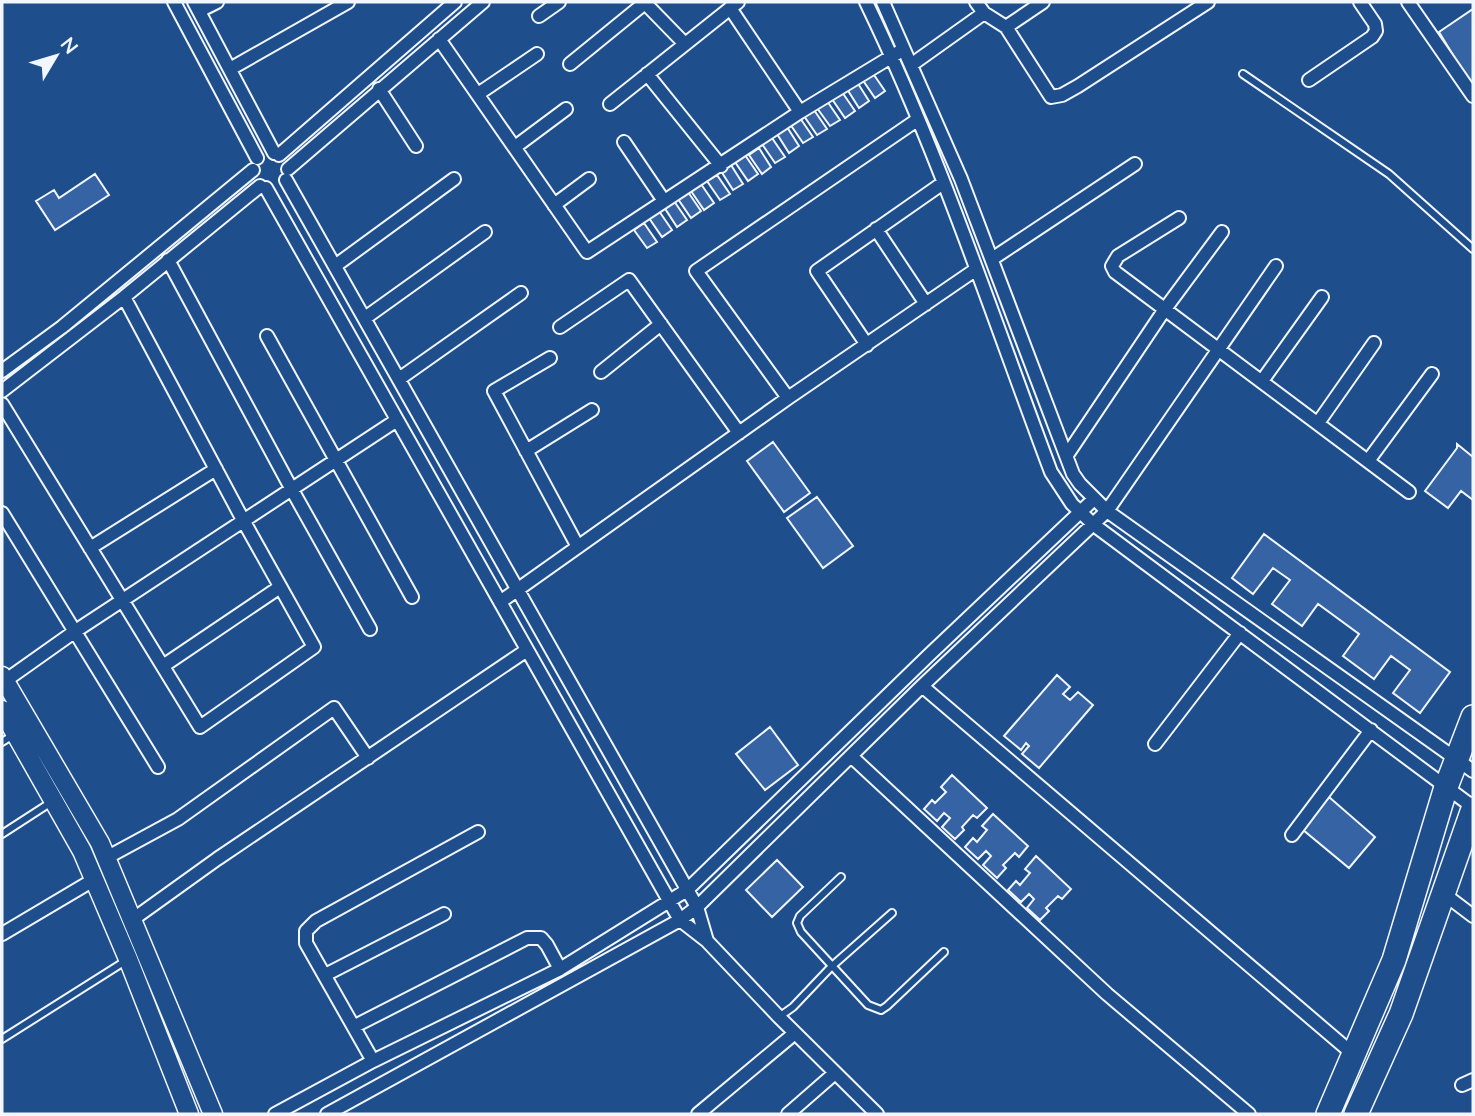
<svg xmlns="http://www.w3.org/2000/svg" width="1475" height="1116" font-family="Lato,sans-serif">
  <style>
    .building { fill: #3563a3; stroke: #f2f6ff; stroke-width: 2 }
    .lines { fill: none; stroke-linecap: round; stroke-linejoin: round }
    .lane-casing { stroke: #f2f6ff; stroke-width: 10 }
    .street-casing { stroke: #f2f6ff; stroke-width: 16 }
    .secondary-casing { stroke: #f2f6ff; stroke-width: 21 }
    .highway-casing { stroke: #f2f6ff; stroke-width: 26 }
    .lane { stroke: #1f4e8c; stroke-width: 6 }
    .street { stroke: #1f4e8c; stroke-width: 12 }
    .secondary { stroke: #1f4e8c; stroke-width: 18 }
    .highway { stroke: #1f4e8c; stroke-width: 23 }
  </style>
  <rect width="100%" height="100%" fill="#1f4e8c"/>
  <path class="building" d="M1473 9V88L1439 32Z
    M872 72 885 91 875 98 862 79Z
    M857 82 869 101 859 108 847 89Z
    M842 92 855 111 845 118 832 99Z
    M827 101 840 120 830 126 817 108Z
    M814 110 827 129 817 135 804 116Z
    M800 118 813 137 803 143 790 124Z
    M787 127 799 146 789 153 777 134Z
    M772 138 785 157 775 163 762 144Z
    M759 148 771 167 762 174 749 155Z
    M745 155 758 174 748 181 735 162Z
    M731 165 743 184 733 190 721 171Z
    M95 174 109 195 55 230 36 201 54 190 59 198Z
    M717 175 730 194 720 200 707 181Z
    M701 184 714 203 704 210 691 191Z
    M688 192 701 211 691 218 678 199Z
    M674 201 687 220 677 227 664 207Z
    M659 211 672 230 662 237 649 218Z
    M644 223 657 242 647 248 634 230Z
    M773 442 810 493 784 512 747 461Z
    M1457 444 1473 457V500L1461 491 1448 508 1425 491 1457 448Z
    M817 497 853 546 823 568 787 518Z
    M1264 534 1450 672 1420 713 1393 693 1410 670 1391 656 1374 679 1343 656 1359 634 1318 604 1302 626 1272 604 1290 580 1273 568 1253 594 1232 578Z
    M1057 675 1070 687 1063 694 1070 700 1078 692 1093 705 1039 768 1022 754 1029 746 1026 743 1021 750 1004 736Z
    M770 727 798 765 765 790 736 754Z
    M952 775 987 808 977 818 973 815 962 827 964 830 955 839 942 827 950 818 944 813 937 821 924 809 932 800 935 803 946 792 941 787Z
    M1329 797 1375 837 1349 868 1302 829Z
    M993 814 1028 846 1019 857 1015 853 1003 865 1006 868 997 878 983 865 991 856 986 851 978 859 965 847 973 838 977 842 987 830 982 826Z
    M1036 856 1071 889 1062 899 1058 896 1046 908 1049 911 1040 920 1027 908 1034 899 1029 894 1021 902 1008 890 1016 881 1020 885 1030 873 1025 869Z
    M777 860 803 887 772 917 746 890Z"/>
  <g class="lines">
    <g class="lane-casing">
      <path id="lane" d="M1243 74 1389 174 1473 249
        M2 742 15 734
        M2 834 53 801
        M841 877 800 916 797 923 801 932 868 1005 881 1010 887 1006 944 952
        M779 1017 793 1007 831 967 892 913
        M2 1039 127 960"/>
    </g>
    <g class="street-casing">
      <path id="street" d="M174 2 257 158
        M194 2 274 153
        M644 2 685 44
        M866 2C939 153 992 315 1051 472L1072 504 1094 525 1473 807
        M883 2 961 179 1073 474 1080 484 1107 511 1473 771
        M976 2 984 13 1006 27 1051 97 1062 95 1078 86 1208 2
        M1408 2 1473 96
        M730 8 800 112
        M199 11 217 2
        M539 16 559 2
        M1006 27 1043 2
        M439 39 587 252 800 112 899 52
        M570 64 646 2
        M911 65 984 13
        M230 69 348 2
        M647 74 721 166
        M1309 80 1372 37 1376 31 1375 24 1360 2
        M379 89 416 146
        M478 94 537 54
        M610 104 738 2
        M624 142 664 201
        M515 147 566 109
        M279 155 455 2
        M288 169 483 2
        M286 180 697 907 707 941
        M266 188 680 920 707 941 779 1017 877 1114
        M554 205 589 179
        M1179 218 1118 256 1112 266 1115 272 1409 492
        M876 229 926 304
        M992 259 1135 164
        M168 260 291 488 370 629
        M335 266 454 179
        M365 318 485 232
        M560 327 629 280 739 433
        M267 336 412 597
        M867 345 817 271 943 183
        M550 358 494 391 578 547
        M2 371 62 327 253 170
        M601 372 661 324
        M399 379 521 293
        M1262 381 1322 297
        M2 391 124 297 260 186
        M788 398 696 271 917 120
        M2 404 200 727 314 647 243 520 124 297
        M1318 423 1374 343
        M526 451 592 410
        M1067 455 1165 309 1222 232
        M1368 461 1432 374
        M2 513 158 767
        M90 548 216 469
        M500 602 788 398 975 270
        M163 666 280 587
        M2 683 74 632 397 420
        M922 686 1353 1054
        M1155 744 1240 633
        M851 756 1107 994 1249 1114
        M1292 835 1371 730
        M106 858 178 819 334 708 368 758
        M1444 894 1473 916
        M132 920 217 859 527 650
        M2 934 95 879
        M325 975 444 914
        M355 1026 527 938H541L547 945 560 969
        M373 1061 306 943V931L316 921 478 832
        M1462 1085 1473 1080
        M275 1114 373 1061 560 969 687 890 929 655 1094 499
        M327 1114 680 920 697 907 922 686 1107 511 1276 266
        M698 1114 795 1033
        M788 1114 835 1073"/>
    </g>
    <g class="secondary-casing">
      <path id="secondary" d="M2 676 100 843 213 1114
        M2 710 82 851 128 959 189 1114"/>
    </g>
    <g class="highway-casing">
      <path id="highway" d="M1328 1114 1394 960 1446 787 1473 717
        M1356 1114 1401 1014 1473 809"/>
    </g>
    <use href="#lane" class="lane"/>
    <use href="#street" class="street"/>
    <use href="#secondary" class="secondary"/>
    <use href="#highway" class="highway"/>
  </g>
  <rect width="1475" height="1116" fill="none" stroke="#f2f6ff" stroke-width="7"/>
  <g transform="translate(56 56) rotate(52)" stroke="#1f4e8c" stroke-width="5" paint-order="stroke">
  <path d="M0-5L12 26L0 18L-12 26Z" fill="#f2f6ff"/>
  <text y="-10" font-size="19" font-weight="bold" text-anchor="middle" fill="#f2f6ff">N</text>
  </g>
</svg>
